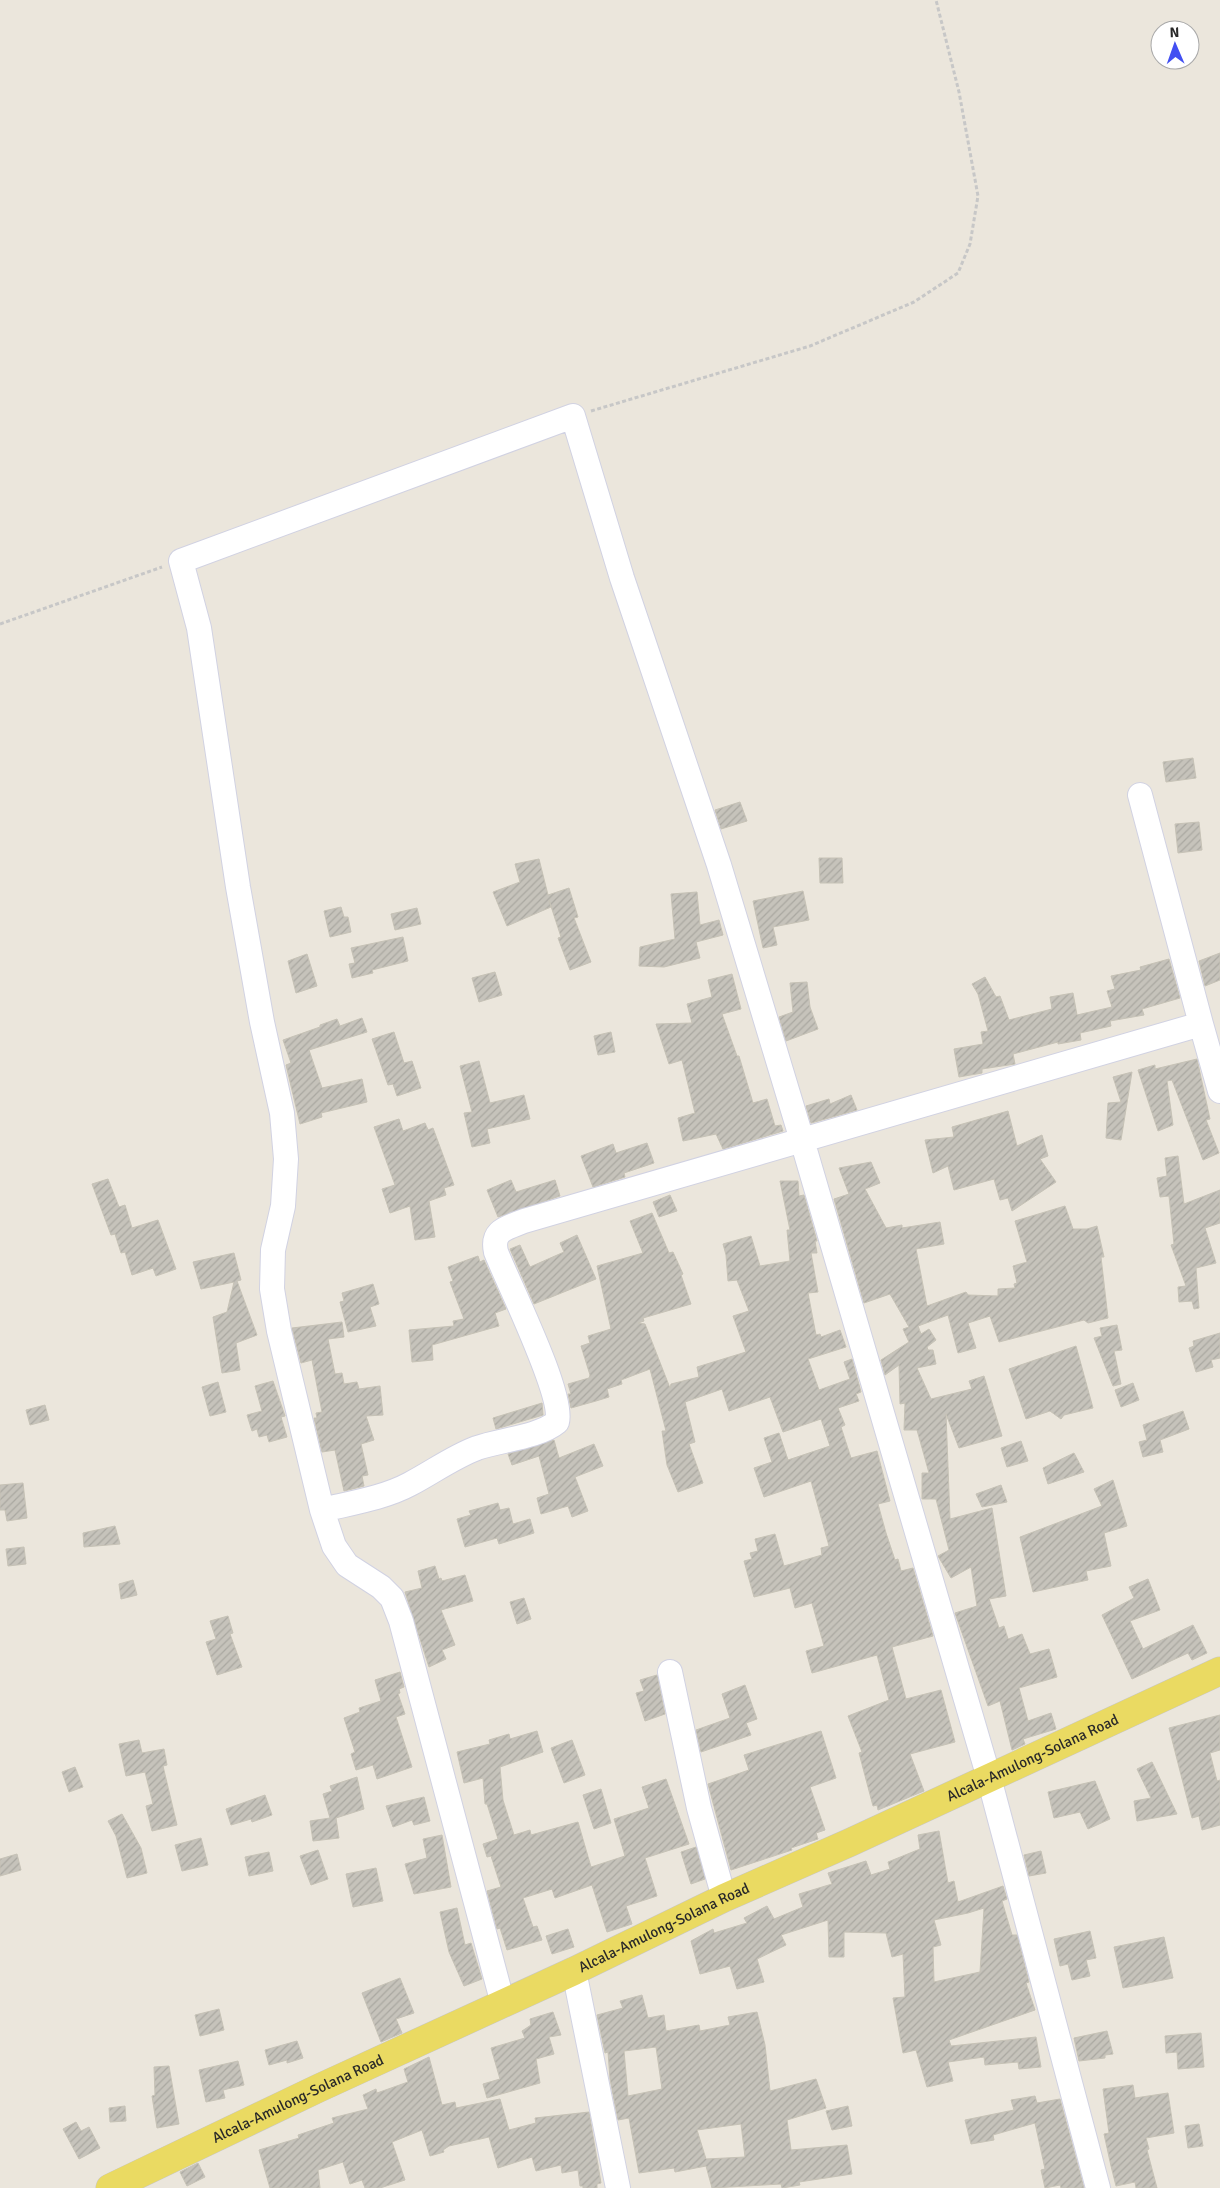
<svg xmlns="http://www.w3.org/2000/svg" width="1220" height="2188" font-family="Signika,sans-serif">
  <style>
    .building { fill: url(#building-hatch); stroke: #c6c2b6; fill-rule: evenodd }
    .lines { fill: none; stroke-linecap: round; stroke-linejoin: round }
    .minor-casing { stroke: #d1d2e2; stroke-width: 26 }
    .major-casing { stroke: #c7c7c7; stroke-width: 29 }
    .path { stroke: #c7c7c7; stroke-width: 3; stroke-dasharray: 4 2.5; stroke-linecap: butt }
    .minor { stroke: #fff; stroke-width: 24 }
    .major { stroke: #eada62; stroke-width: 28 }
    .labels { text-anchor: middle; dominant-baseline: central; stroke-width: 5; stroke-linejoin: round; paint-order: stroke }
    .street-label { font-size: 15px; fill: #292929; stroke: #fff }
  </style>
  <defs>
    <pattern id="building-hatch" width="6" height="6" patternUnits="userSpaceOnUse" patternTransform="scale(1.25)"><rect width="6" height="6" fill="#c6c3bb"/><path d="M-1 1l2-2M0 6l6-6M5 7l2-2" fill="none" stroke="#aaa8a1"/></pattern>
  </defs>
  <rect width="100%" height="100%" fill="#ebe6dc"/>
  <path class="building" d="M1193 758 1196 778 1166 782 1163 762Z
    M740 802 747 821 721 829 715 810Z
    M1199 822 1202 850 1178 853 1175 824Z
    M819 858H842L843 883H820Z
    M539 859 548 895 569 888 578 917 574 918 591 962 570 970 558 938 561 937 549 900 551 907 507 926 493 892 520 882 515 864Z
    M803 891 809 920 773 927 777 945 763 948 753 901Z
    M697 892 700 925 719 920 723 935 696 942 700 958 664 967 639 966 640 947 675 939 671 894Z
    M341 907 344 917H348L351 932 330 937 324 911Z
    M417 908 421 924 395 930 391 914Z
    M403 937 408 961 372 970 373 973 352 978 349 964 355 963 351 948Z
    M1220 953V980L1205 986 1199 961Z
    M307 954 317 986 296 993 288 961Z
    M1169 959 1180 998 1142 1009 1144 1015 1110 1021 1111 1026 1080 1033 1081 1040 1058 1044V1042L1013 1054 1015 1064 982 1069V1073L959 1077 954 1049 983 1044 981 1032 988 1031 978 994 972 984 985 977 996 997 1000 996 1009 1020 1052 1009 1050 997 1073 993 1077 1015 1112 1007 1107 991 1115 989 1111 976 1141 970 1140 967Z
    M495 972 502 995 479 1002 472 978Z
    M732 974 741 1009 722 1014 737 1056H739L753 1103 767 1099 775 1126 781 1125 783 1131 723 1149 716 1134 683 1141 678 1118 695 1113 682 1060 669 1064 656 1024 692 1023 687 1004 712 997 708 980Z
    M807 982 810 1007 818 1029 786 1041 779 1017 793 1012 790 983Z
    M362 1018 367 1032 309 1050 322 1088 362 1079 367 1102 321 1113 322 1117 300 1124 286 1065 291 1063 283 1040 320 1027V1025L337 1019 340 1026Z
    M394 1032 404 1063 412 1061 421 1088 397 1096 393 1084 388 1085 372 1039Z
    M611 1032 615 1052 598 1055 594 1036Z
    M1197 1059 1210 1119 1206 1120 1219 1153 1203 1160 1172 1080 1167 1081 1173 1125 1158 1131 1138 1070 1155 1065V1069Z
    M479 1061 490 1103 524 1095 530 1119 487 1129 490 1143 472 1147 464 1113 472 1112 460 1066Z
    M1132 1072 1121 1140 1106 1138 1108 1103 1121 1102 1113 1077Z
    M851 1095 857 1110 811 1123 806 1106 829 1099 830 1104Z
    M1008 1111 1017 1146 1042 1135 1048 1156 1040 1159 1056 1182 1012 1211 1008 1198 1000 1200 994 1179 954 1190 948 1166 933 1173 925 1140 954 1137 952 1127Z
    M399 1119 403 1131 425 1123 428 1130 433 1128 454 1185 444 1188 446 1195 429 1201 435 1237 415 1240 410 1206 390 1213 382 1189 395 1185 374 1127Z
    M647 1143 654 1163 624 1173 625 1177 593 1187 581 1156 613 1144 616 1153Z
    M1178 1156 1184 1204 1220 1190V1223L1205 1228 1216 1263 1196 1268 1199 1308 1194 1309 1192 1301 1179 1302 1178 1287 1186 1286 1171 1245 1174 1244 1169 1196 1160 1197 1157 1178 1167 1176 1165 1158Z
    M871 1162 880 1183 865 1189 886 1228 902 1225V1228L940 1222 944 1244 916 1249 927 1306 966 1292 968 1295 998 1296V1289L1015 1288 1014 1284 1017 1283 1013 1266 1027 1262 1015 1221 1065 1206 1073 1229H1087L1097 1226 1104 1257H1101L1108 1318 1088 1323 1084 1320 999 1342 990 1316 968 1323 976 1348 958 1353 948 1315 918 1326 921 1334 929 1329 936 1340 927 1347 928 1350H933L936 1364 917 1368 931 1399 972 1389 969 1381 984 1376 1002 1436 959 1448 946 1414 950 1519 992 1508 1006 1596 989 1599 999 1628 1004 1626 1008 1639 1022 1634 1030 1654 1049 1649 1057 1677 1019 1688 1028 1721 1051 1713 1056 1729 1023 1739 1025 1744 1012 1750 1000 1701 988 1706 955 1613 977 1606 971 1567 951 1578 938 1556 949 1550 936 1499H922V1473H929L917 1430H904L905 1403 900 1404 899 1365 885 1375 881 1360 909 1342 903 1329 909 1327 890 1294 864 1303 834 1199 849 1194 839 1168Z
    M108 1179 119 1207 125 1205 132 1228 158 1220 176 1269 156 1276 153 1268 132 1275 125 1252 121 1253 115 1234 111 1235 92 1184Z
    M511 1180 516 1192 555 1180 560 1196 498 1217 487 1190Z
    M780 1181H798L799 1196 804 1195 817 1241H815L817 1253H811L818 1292 808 1293 816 1335 820 1334 821 1337 840 1330 846 1347 808 1359 819 1390 850 1379 844 1362 852 1359 861 1392 856 1394 859 1401 838 1408 845 1425 841 1427 851 1458 877 1451 890 1501 878 1504 886 1533 895 1560 898 1559 901 1571 913 1568 933 1636 892 1647 906 1699 941 1690 955 1742 910 1754 924 1791 878 1810 877 1805 873 1806 859 1753 862 1752 848 1716 889 1700 877 1655 812 1673 806 1651 824 1646 812 1603 795 1608 790 1588 754 1597 744 1561 752 1559 750 1553 758 1551 755 1539 775 1534 784 1566 822 1555 821 1548 829 1546 811 1481 764 1497 754 1468 772 1462 764 1438 779 1433 788 1460 830 1446 821 1419 783 1432 770 1397 729 1411 722 1389 685 1402 695 1442 689 1444 703 1483 678 1492 667 1465 662 1431H666L650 1369 621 1380 622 1384 607 1389 609 1397 596 1401 571 1408 568 1394H571L568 1384 589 1378 590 1375 581 1346 590 1343 588 1336 611 1329 597 1266 643 1253 630 1221 652 1213 669 1253 673 1252 683 1274 681 1275 691 1304 643 1318 644 1321 638 1323 645 1324 670 1388 671 1384 699 1377 697 1367 746 1352 733 1316 749 1311 737 1280 728 1281 726 1255 723 1244 751 1236 760 1266 790 1261 787 1230H790Z
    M670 1195 677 1211 659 1217 653 1202Z
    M577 1235 596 1279 534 1304 510 1249 520 1245 530 1267 564 1252 560 1243Z
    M234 1253 241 1280 237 1281 257 1335 236 1343 240 1370 222 1373 213 1317 227 1312 234 1282 201 1289 193 1262Z
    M478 1256 480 1262 484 1260 506 1309 495 1313 499 1326 432 1345 433 1360 412 1362 409 1330 454 1326 453 1321 464 1319 450 1282 453 1281 448 1267Z
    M373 1284 379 1304 370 1307 376 1326 348 1332 340 1302 344 1301 342 1293Z
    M342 1322 344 1337 328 1339 335 1374 342 1373 344 1384 357 1382 359 1389 380 1386 383 1415 366 1416 374 1440 361 1444 368 1475 362 1476 364 1486 344 1491 335 1450 322 1452 314 1418H317L316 1413 322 1412 312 1360 301 1363 292 1328Z
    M1117 1325 1122 1350 1114 1351 1121 1384 1113 1386 1094 1338 1102 1336 1100 1328Z
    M1220 1333V1358L1211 1360 1213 1367 1196 1372 1189 1348 1194 1346 1193 1341Z
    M1076 1346 1093 1408 1064 1415 1061 1419 1050 1411 1026 1419 1009 1369Z
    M273 1381 285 1416 281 1417 287 1437 269 1442 267 1435 259 1437 257 1429 252 1431 247 1415 262 1411 255 1386Z
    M218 1382 226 1412 210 1416 202 1387Z
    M1133 1383 1139 1400 1121 1407 1115 1390Z
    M542 1403 543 1415 496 1429 493 1418Z
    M45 1405 49 1420 30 1425 26 1410Z
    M1183 1411 1189 1429 1160 1440 1163 1452 1143 1457 1139 1442 1147 1440 1143 1425Z
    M554 1440 559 1458 594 1444 603 1466 575 1477 588 1511 572 1517 568 1506 541 1514 537 1498 549 1494 539 1456 512 1465 508 1454Z
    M1021 1441 1028 1461 1007 1467 1001 1448Z
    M1074 1453 1084 1472 1048 1484 1043 1468Z
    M1113 1480 1127 1526 1104 1533 1111 1566 1086 1571 1088 1580 1033 1592 1020 1537 1102 1506 1094 1489Z
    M23 1483 27 1518 7 1521 5 1510H0V1485Z
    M1001 1485 1007 1502 982 1507 976 1494Z
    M498 1503 500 1510 509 1508 513 1524 530 1519 534 1533 499 1544 497 1538 465 1547 457 1519 471 1515 469 1511Z
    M115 1526 120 1544 84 1547 83 1533Z
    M24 1547 26 1564 8 1566 6 1549Z
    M435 1566 439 1579 441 1578 442 1581 465 1575 473 1601 441 1610 455 1645 442 1650 446 1659 429 1667 405 1592 422 1588 418 1571Z
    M1148 1579 1160 1610 1130 1621 1143 1649 1193 1625 1207 1653 1192 1660 1188 1653 1132 1679 1102 1615 1134 1598 1129 1587Z
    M133 1580 137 1595 121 1599 119 1584Z
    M524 1598 531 1619 517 1624 510 1602Z
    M228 1616 233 1633 230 1634 242 1667 217 1675 206 1642 216 1639 210 1621Z
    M400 1672 404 1687 399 1689 400 1693 398 1694 405 1714 396 1717 412 1767 377 1779 373 1765 356 1770 351 1754 355 1752 344 1718 360 1712 359 1708 381 1701 375 1680Z
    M657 1675 665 1714 645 1721 636 1693 644 1691 640 1680Z
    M745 1685 757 1719 746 1723 751 1735 701 1752 696 1730 730 1718 722 1694Z
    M1220 1715V1750L1210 1753 1217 1781 1220 1780V1825L1202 1830 1199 1816 1192 1818 1169 1728Z
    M537 1731 543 1752 500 1767 503 1800 514 1835 530 1830 531 1835 578 1822 591 1867 625 1856 614 1819 649 1808 642 1787 666 1779 689 1844 645 1858 657 1896 626 1906 632 1924 607 1932 592 1885 555 1898 552 1889 523 1898 533 1927 537 1926 542 1940 507 1950 500 1928 497 1929 487 1891 501 1887 491 1856 487 1857 483 1844 498 1839 487 1804H485L483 1778 464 1783 457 1752 490 1744 489 1740 509 1734 510 1739Z
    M821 1731 836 1778 810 1787 825 1830 816 1833 818 1839 791 1848 792 1850 731 1870 708 1784 749 1770 744 1755Z
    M139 1740 142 1753 164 1749 167 1765 163 1766 177 1825 152 1831 146 1806 153 1804 145 1772 126 1776 119 1744Z
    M572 1740 585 1775 564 1783 551 1748Z
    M1152 1762 1177 1814 1137 1821 1134 1801 1151 1798 1137 1769Z
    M75 1767 83 1787 69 1792 62 1772Z
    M357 1777 364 1809 336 1818 339 1838 313 1841 310 1821 330 1818 323 1794 332 1791 330 1786Z
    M1095 1781 1110 1819 1088 1829 1080 1812 1054 1818 1048 1792Z
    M601 1789 611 1823 594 1829 583 1795Z
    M265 1795 272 1815 252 1822 251 1819 231 1825 226 1809Z
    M424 1797 430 1821 414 1825 412 1820 393 1827 386 1806Z
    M122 1814 141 1848 147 1873 127 1878 116 1836 108 1821Z
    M939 1831 948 1883 954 1881 958 1902 1003 1886 1007 1899 1002 1901 1012 1935H1017L1029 1982 1026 1983 1035 2010 949 2040 951 2046 1036 2037 1041 2067 1019 2069 1018 2062 985 2065 984 2057 948 2062 953 2081 927 2087 916 2050 903 2053 893 1998 905 1997 903 1954 892 1957 886 1933 844 1932V1957H829L828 1920 781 1935 786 1945 757 1959 764 1982 737 1989 730 1966 700 1974 691 1941 713 1929 714 1933 747 1923 744 1918 767 1906 774 1919 803 1907 799 1894 832 1884 828 1873 866 1861 871 1875 890 1869 888 1862 920 1849 918 1835ZM984 1908 980 1972 934 1982 933 1947 941 1945 934 1920 968 1913Z
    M442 1835 451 1887 414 1894 405 1864 427 1858 423 1839Z
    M201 1838 208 1865 182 1871 175 1845Z
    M696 1847 705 1879 691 1884 681 1852Z
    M318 1850 328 1879 311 1885 300 1856Z
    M1041 1851 1046 1873 1029 1876 1024 1855Z
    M269 1852 273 1871 249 1876 245 1857Z
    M17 1854 21 1870 0 1876V1859Z
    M376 1868 383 1901 353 1907 346 1874Z
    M457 1908 465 1945 471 1943 482 1979 464 1986 449 1952 440 1912Z
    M568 1929 574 1947 552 1954 546 1936Z
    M1090 1931 1096 1958 1086 1960 1090 1976 1072 1980 1068 1964 1060 1966 1054 1939Z
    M1164 1937 1173 1978 1123 1988 1114 1947Z
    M400 1978 414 2013 396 2019 402 2033 381 2042 362 1993Z
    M642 1995 648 2018 664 2015 666 2031 699 2025 700 2031 730 2025 728 2017 757 2012 765 2045 770 2091 816 2079 826 2108 787 2120 791 2150 847 2145 852 2174 799 2182 800 2185 782 2188 781 2184 712 2188 706 2166 675 2172 674 2168 639 2173 629 2118 618 2120 610 2079 608 2052 605 2053 597 2015 623 2008 620 2001ZM656 2047 662 2089 628 2096 624 2051ZM741 2124 745 2157 706 2159 697 2130Z
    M219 2009 224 2030 200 2036 195 2015Z
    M553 2012 561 2035 549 2037 554 2054 536 2059 540 2083 487 2098 483 2084 500 2079 491 2048 525 2038 522 2031 531 2025 530 2019Z
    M1107 2031 1113 2054 1105 2055V2058L1079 2061 1074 2038Z
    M1201 2033 1204 2067 1178 2069 1177 2052 1166 2053 1165 2036Z
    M297 2041 303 2058 287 2063V2060L269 2065 265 2050Z
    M429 2057 442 2105 455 2102 456 2108 500 2099 509 2130 536 2123 535 2118 589 2112 601 2183 597 2184V2188H583V2186H580L578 2170 562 2173 561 2165 536 2171 532 2157 498 2168 489 2137 449 2146 443 2150 444 2152 430 2156 422 2130 392 2142 405 2180 380 2188H365L362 2180 350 2184 343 2162 318 2170 320 2188H270L259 2150 299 2138 298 2135 334 2123 332 2118 368 2109 363 2095 376 2089 377 2093 408 2082 404 2069Z
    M238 2061 244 2085 223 2090 225 2098 206 2102 199 2070Z
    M169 2066 179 2124 157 2128 152 2096 155 2095 154 2067Z
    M1133 2085 1135 2098 1168 2093 1174 2133 1146 2138 1149 2149 1147 2150 1157 2188H1136L1135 2182 1116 2186 1111 2166 1104 2134 1109 2133 1103 2089Z
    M1035 2096 1037 2103 1060 2099 1084 2188H1061L1060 2185 1045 2188 1041 2170 1045 2169 1035 2123 993 2135 994 2140 971 2144 965 2120 1014 2110 1011 2100Z
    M125 2106 126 2121 110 2122 109 2108Z
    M848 2106 852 2126 832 2130 826 2111Z
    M76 2122 81 2131 89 2127 100 2148 79 2159 63 2129Z
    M1199 2124 1203 2146 1188 2148 1185 2126Z
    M198 2163 205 2177 187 2186 180 2172Z"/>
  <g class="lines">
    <g class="minor-casing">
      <path id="minor" d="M1140 795 1201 1024
        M322 1510C351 1503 384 1498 410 1484 433 1472 453 1457 477 1448 500 1440 539 1437 557 1422 565 1396 508 1283 496 1252 491 1230 507 1228 524 1221L1201 1024 1220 1091
        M670 1672 699 1808 724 1898
        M574 1971 618 2188
        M503 2004 401 1621 392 1598 381 1587 347 1565 334 1546 322 1510 279 1331 272 1289 273 1250 283 1206 286 1159 282 1113 262 1022 238 887 199 628 181 561 573 416 622 578 719 865 802 1140 989 1778 1098 2188"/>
    </g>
    <g class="major-casing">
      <g id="major">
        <path id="s1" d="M110 2188 319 2088 574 1971 724 1898 851 1842 1220 1671"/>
      </g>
    </g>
    <path class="path" d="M591 411 810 346 914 302 958 273 970 244 978 196 959 92 936 0
      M0 624 162 567"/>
    <use href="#minor" class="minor"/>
    <use href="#major" class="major"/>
  </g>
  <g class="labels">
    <g class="street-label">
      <text stroke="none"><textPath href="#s1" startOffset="1018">Alcala-Amulong-Solana Road</textPath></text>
      <text stroke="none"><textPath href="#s1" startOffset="612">Alcala-Amulong-Solana Road</textPath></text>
      <text stroke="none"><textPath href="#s1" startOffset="208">Alcala-Amulong-Solana Road</textPath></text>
    </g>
  </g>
  <g transform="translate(1175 45) rotate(358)"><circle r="24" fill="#ffffff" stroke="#a9a9a9"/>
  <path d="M0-4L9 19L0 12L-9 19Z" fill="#424ff2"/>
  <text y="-8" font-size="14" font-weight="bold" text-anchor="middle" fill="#292929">N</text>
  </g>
</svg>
